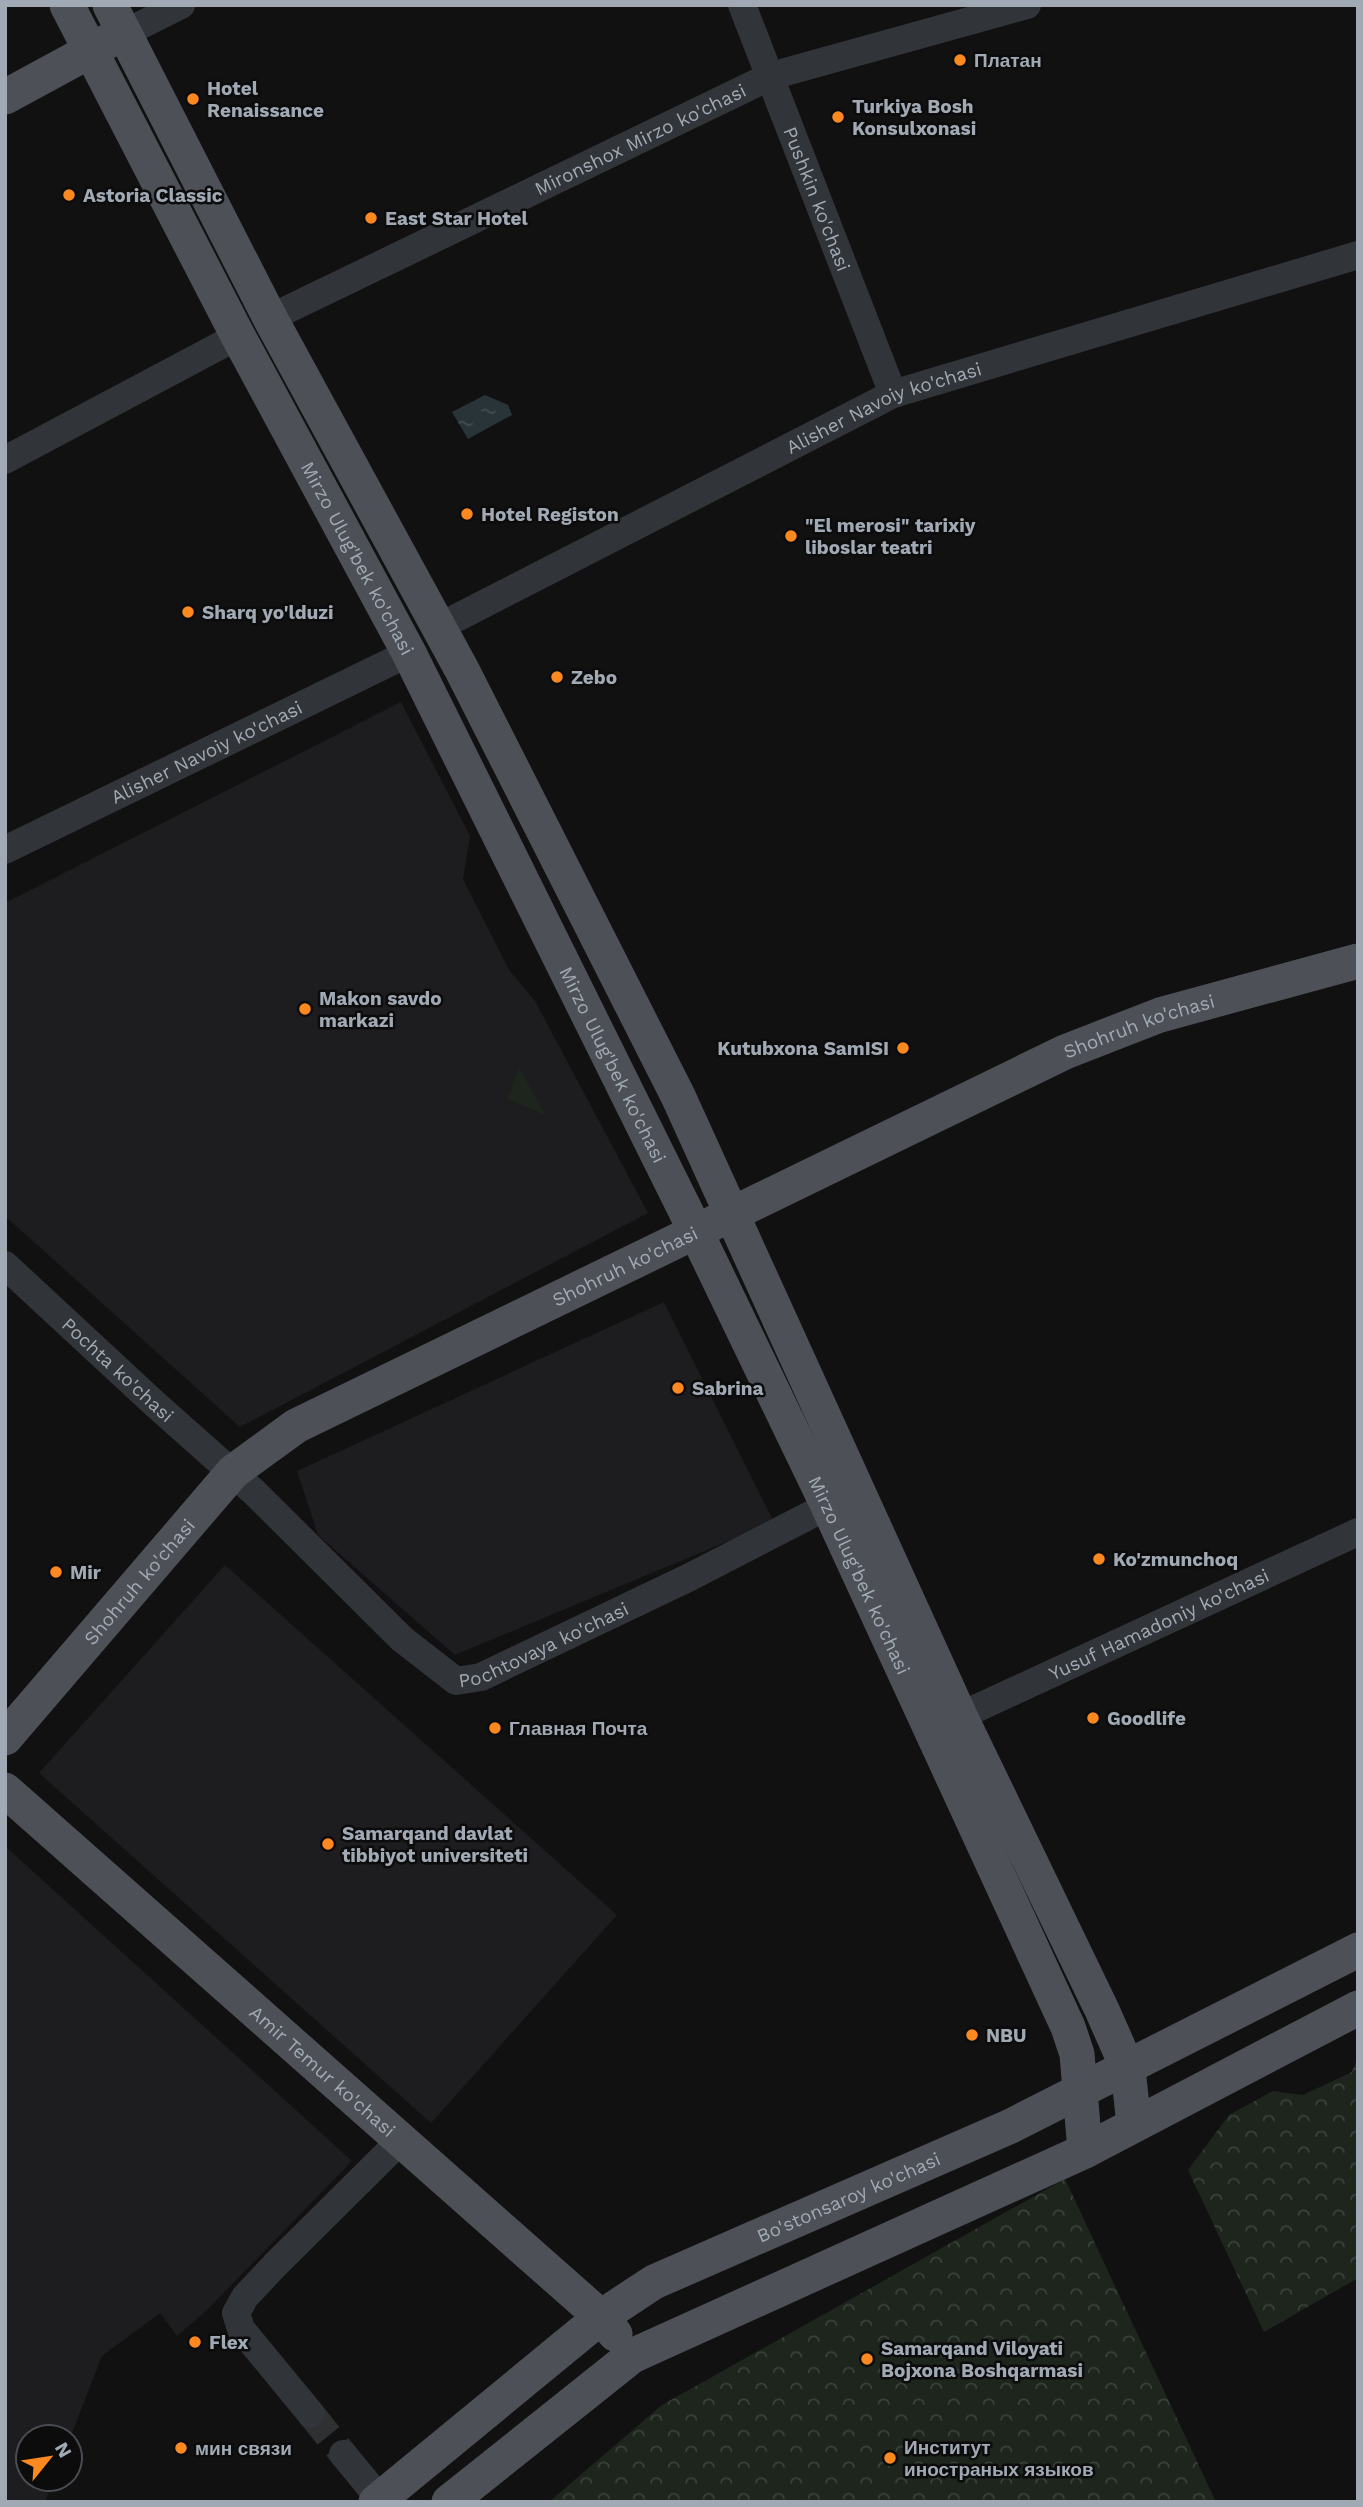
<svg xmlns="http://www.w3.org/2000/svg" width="1363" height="2507" font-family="'Work Sans',sans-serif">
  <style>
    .built { fill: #1d1d1f }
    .grass { fill: #1d251d }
    .forest { fill: url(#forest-crowns) }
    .water { fill: url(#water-ripples) }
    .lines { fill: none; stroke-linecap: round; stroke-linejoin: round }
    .minor-tunnel { stroke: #2e3032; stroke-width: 28; stroke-dasharray: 28 14; stroke-linecap: butt }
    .minor { stroke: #313438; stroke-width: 28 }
    .major { stroke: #4d5157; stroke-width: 35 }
    .poi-dot { fill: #fc891f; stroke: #0c0c0d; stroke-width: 2.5 }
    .labels { text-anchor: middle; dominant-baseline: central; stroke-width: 5; stroke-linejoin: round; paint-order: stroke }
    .poi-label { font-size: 19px; font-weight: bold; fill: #a1aab4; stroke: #0c0c0d; text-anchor: start }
    .street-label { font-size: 19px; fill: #a1aab4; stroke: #0c0c0d }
  </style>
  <defs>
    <pattern id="forest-crowns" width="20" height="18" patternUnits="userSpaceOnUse" patternTransform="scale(1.75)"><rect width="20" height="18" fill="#1d251d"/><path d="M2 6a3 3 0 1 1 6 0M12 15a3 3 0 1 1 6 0" fill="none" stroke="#3b423b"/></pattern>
    <pattern id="water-ripples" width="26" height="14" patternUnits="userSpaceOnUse" patternTransform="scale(1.75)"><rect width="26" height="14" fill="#293438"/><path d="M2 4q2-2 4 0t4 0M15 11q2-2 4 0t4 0" fill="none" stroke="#454f52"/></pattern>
  </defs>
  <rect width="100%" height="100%" fill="#111112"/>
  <path class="built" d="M401 702 470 836 463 879 509 970 535 1001 648 1213 240 1427 5 1216V903Z
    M664 1302 774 1522 455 1655 318 1535 297 1471Z
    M225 1565 617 1915 431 2123 39 1773Z
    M5 1846 352 2161 207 2310 177 2336 160 2313 102 2356 70 2438 28 2437V2479H54L45 2502H5Z"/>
  <path class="grass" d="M519 1068 546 1115 507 1099Z"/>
  <path class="forest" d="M1358 2056V2278L1264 2332 1188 2170 1229 2115 1273 2091 1303 2095 1352 2072Z
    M1065 2179 1216 2502H549L662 2405Z"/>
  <path class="water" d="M485 395 508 405 512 415 468 439 452 412Z"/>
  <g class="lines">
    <path class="minor-tunnel" d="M311 2414 343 2454"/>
    <g class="minor">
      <path id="s1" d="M742 5 893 394"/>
      <path d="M125 33 181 5"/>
      <path id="s2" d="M270 318 771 76 1027 5"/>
      <path d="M5 460 238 336"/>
      <path id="s3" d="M437 628 893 394 1358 255"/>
      <path id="s4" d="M5 850 409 653"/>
      <path id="s5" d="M5 1265 156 1405 254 1492 402 1639 456 1681 481 1677 690 1577 847 1496"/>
      <path id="s6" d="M960 1716 1358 1532"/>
      <path d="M311 2414 241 2329 236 2313 245 2297 275 2265 402 2139"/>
      <path d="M343 2454 380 2499"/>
    </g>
    <g class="major">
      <path id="s7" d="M67 5 238 336 409 653 695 1230 828 1506 1068 2027 1077 2054 1085 2151"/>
      <path d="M110 5 270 318 462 670 678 1096 960 1716 1102 2010 1128 2069 1134 2125"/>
      <path d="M5 97 112 39"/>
      <path id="s8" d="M5 1738 233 1472 296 1426 1065 1052 1160 1015 1358 961"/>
      <path id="s9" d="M5 1790 601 2317 615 2334"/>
      <path id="s10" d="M376 2502 601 2317 654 2282 1011 2126 1358 1950"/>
      <path d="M449 2502 632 2356 1085 2151 1358 2008"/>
    </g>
  </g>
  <g class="poi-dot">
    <circle cx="960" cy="60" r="7"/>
    <circle cx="193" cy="99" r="7"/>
    <circle cx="838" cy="117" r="7"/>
    <circle cx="69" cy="195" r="7"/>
    <circle cx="371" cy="218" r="7"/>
    <circle cx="467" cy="514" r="7"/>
    <circle cx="791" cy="536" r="7"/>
    <circle cx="188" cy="612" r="7"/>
    <circle cx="557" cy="677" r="7"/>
    <circle cx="305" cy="1009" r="7"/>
    <circle cx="903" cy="1048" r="7"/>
    <circle cx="678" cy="1388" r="7"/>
    <circle cx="1099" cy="1559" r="7"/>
    <circle cx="56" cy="1572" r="7"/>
    <circle cx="1093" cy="1718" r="7"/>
    <circle cx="495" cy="1728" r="7"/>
    <circle cx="328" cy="1844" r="7"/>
    <circle cx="972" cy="2035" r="7"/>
    <circle cx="195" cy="2342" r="7"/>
    <circle cx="867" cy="2359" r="7"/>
    <circle cx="181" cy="2448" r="7"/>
    <circle cx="890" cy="2458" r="7"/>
  </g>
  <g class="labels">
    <g class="poi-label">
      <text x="974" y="60">Платан</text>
      <text x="207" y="88">Hotel<tspan x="207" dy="22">Renaissance</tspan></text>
      <text x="852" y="106">Turkiya Bosh<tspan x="852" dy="22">Konsulxonasi</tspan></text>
      <text x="83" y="195">Astoria Classic</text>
      <text x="385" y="218">East Star Hotel</text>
      <text x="481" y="514">Hotel Registon</text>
      <text x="805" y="525">"El merosi" tarixiy<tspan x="805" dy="22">liboslar teatri</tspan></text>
      <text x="202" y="612">Sharq yo'lduzi</text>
      <text x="571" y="677">Zebo</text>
      <text x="319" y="998">Makon savdo<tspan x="319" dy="22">markazi</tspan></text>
      <text x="889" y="1048" text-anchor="end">Kutubxona SamISI</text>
      <text x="692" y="1388">Sabrina</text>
      <text x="1113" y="1559">Ko'zmunchoq</text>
      <text x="70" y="1572">Mir</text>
      <text x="1107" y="1718">Goodlife</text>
      <text x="509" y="1728">Главная Почта</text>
      <text x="342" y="1833">Samarqand davlat<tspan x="342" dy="22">tibbiyot universiteti</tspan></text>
      <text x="986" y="2035">NBU</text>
      <text x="209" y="2342">Flex</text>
      <text x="881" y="2348">Samarqand Viloyati<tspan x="881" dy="22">Bojxona Boshqarmasi</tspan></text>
      <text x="904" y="2447">Институт<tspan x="904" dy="22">иностраных языков</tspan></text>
      <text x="195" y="2448">мин связи</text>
    </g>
    <g class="street-label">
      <text stroke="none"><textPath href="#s2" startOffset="411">Mironshox Mirzo ko'chasi</textPath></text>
      <text stroke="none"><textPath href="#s1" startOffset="208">Pushkin ko'chasi</textPath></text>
      <text stroke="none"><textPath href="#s3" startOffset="499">Alisher Navoiy ko'chasi</textPath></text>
      <text stroke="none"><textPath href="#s7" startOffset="625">Mirzo Ulug'bek ko'chasi</textPath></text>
      <text stroke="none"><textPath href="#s4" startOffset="224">Alisher Navoiy ko'chasi</textPath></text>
      <text stroke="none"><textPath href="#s8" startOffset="1362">Shohruh ko'chasi</textPath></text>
      <text stroke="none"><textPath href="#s7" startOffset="1192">Mirzo Ulug'bek ko'chasi</textPath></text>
      <text stroke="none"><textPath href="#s8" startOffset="794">Shohruh ko'chasi</textPath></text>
      <text stroke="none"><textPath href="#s5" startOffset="154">Pochta ko'chasi</textPath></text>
      <text stroke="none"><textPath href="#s7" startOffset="1759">Mirzo Ulug'bek ko'chasi</textPath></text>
      <text stroke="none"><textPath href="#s8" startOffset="206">Shohruh ko'chasi</textPath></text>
      <text stroke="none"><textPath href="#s6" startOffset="219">Yusuf Hamadoniy ko'chasi</textPath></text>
      <text stroke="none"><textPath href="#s5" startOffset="709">Pochtovaya ko'chasi</textPath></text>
      <text stroke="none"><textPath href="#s9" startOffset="424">Amir Temur ko'chasi</textPath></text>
      <text stroke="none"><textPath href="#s10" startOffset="567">Bo'stonsaroy ko'chasi</textPath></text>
    </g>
  </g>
  <rect width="1363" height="2507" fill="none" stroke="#a1aab4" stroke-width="14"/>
  <g transform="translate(49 2458) rotate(60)"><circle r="33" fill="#0c0c0d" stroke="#484b50" stroke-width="2"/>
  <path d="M0-5L12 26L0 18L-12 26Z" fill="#fc891f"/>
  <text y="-10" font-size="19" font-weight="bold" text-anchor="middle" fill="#a1aab4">N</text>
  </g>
</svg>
